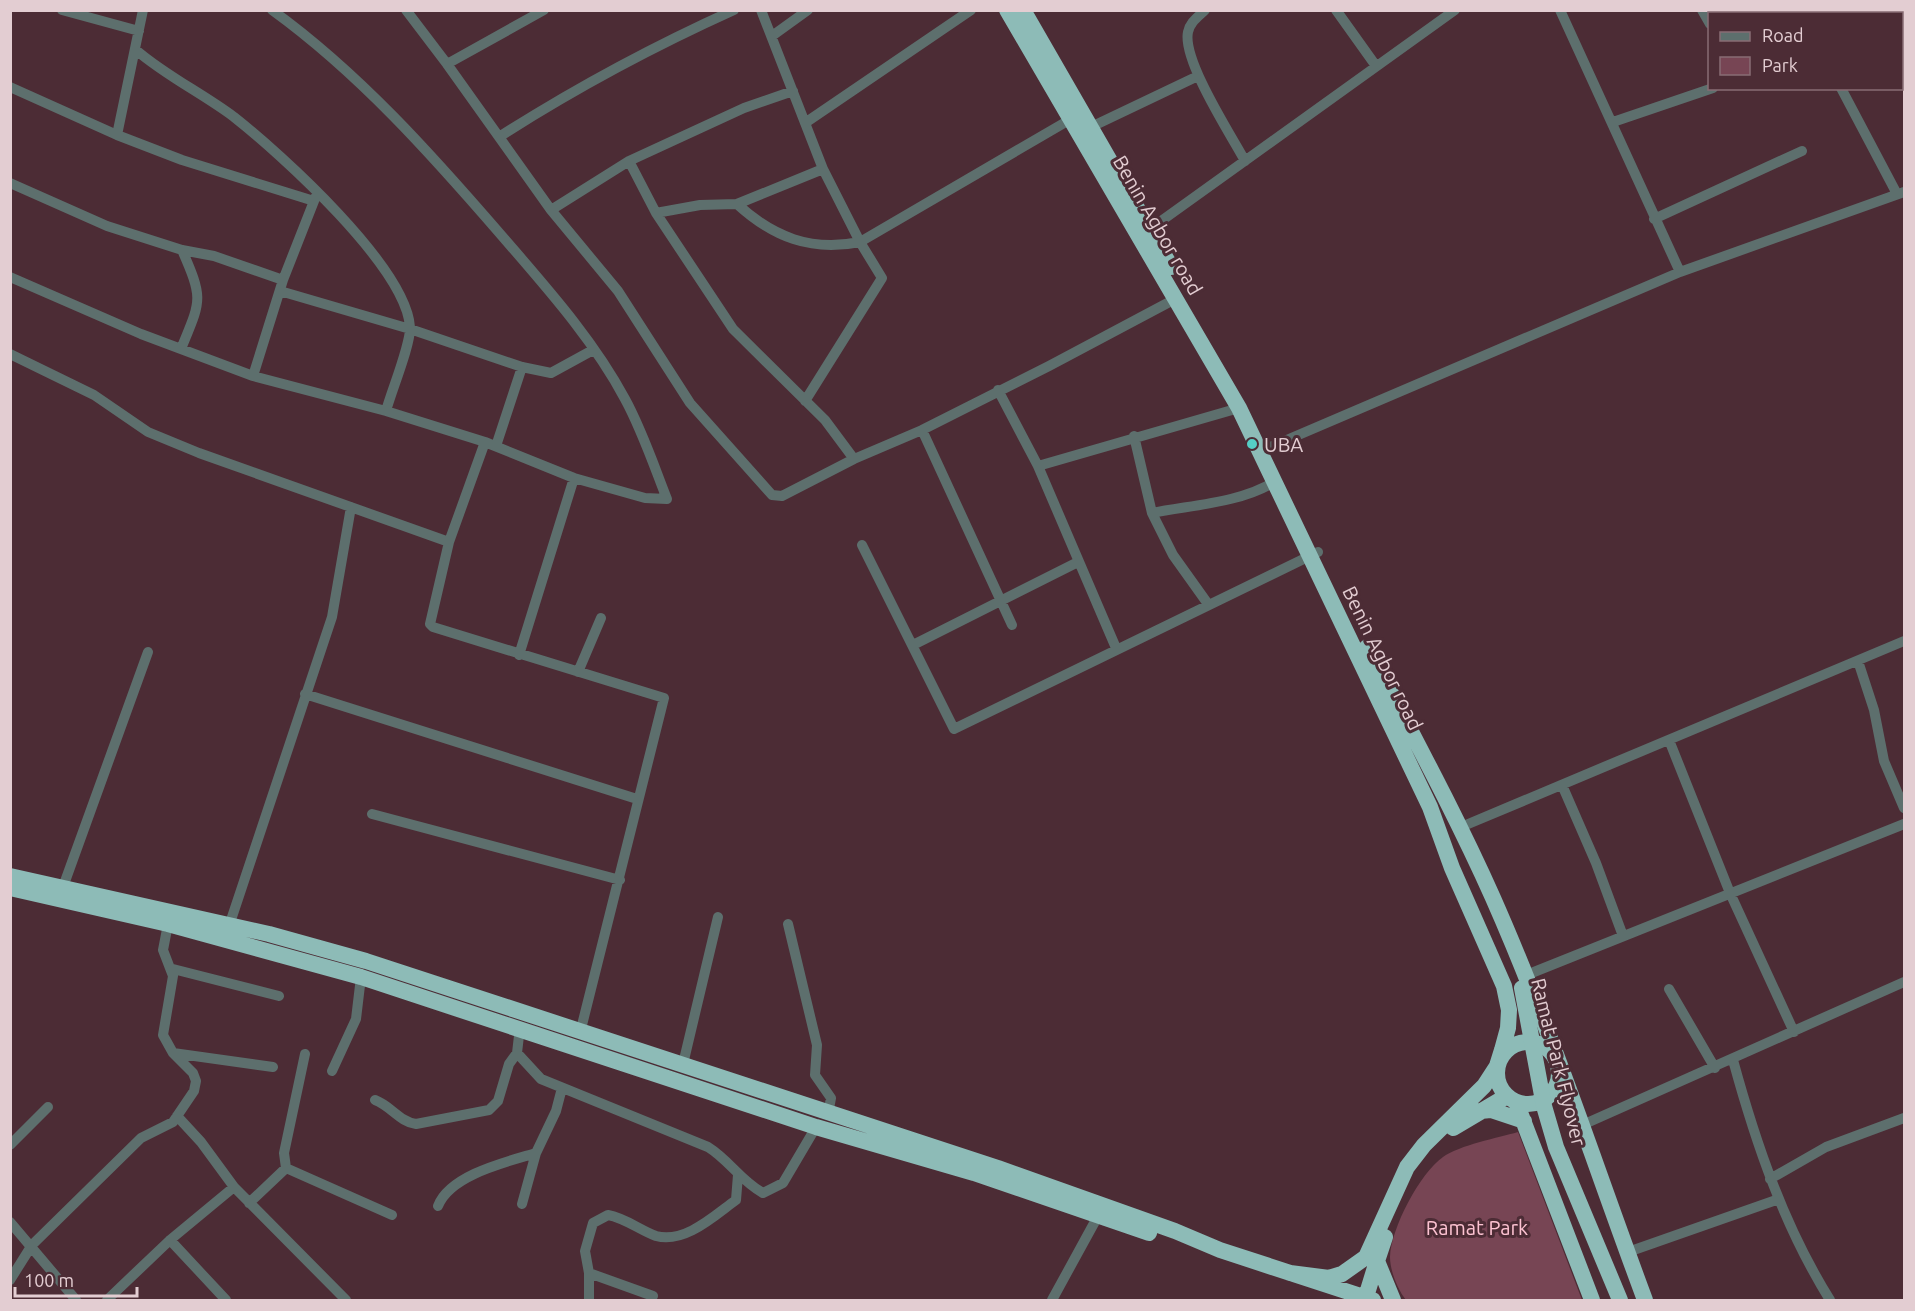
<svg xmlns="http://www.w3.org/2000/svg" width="1915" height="1311" font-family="Ubuntu,sans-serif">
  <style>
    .green { fill: #774554 }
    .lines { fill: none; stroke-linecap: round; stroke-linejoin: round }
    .minor { stroke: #5d6f6d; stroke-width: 10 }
    .highway { stroke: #8dbbb7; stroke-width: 16 }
    .highway-bridge { stroke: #8dbbb7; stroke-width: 16 }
    .poi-dot { fill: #55cec5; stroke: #4c2c35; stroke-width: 2 }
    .labels { text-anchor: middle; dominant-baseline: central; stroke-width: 6; stroke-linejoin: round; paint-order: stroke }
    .street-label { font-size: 20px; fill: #e3cdd2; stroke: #4c2c35 }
    .poi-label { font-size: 20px; fill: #e3cdd2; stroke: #4c2c35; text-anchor: start }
    .park-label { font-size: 20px; fill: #fdc3d2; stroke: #4c2c35 }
  </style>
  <rect width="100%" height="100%" fill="#4c2c35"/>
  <path class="green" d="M1518 1132 1582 1300H1406C1398 1290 1390 1271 1390 1257 1391 1228 1420 1173 1443 1157 1460 1145 1497 1138 1518 1132Z"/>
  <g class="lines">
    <path class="minor" d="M62 10 139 31
      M406 10 447 64 551 210 618 291 690 403 772 495 782 496 854 459 922 430 1049 366 1177 298
      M761 10 823 169 860 242 882 278 805 401
      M1205 10C1198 17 1190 22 1188 32 1182 60 1231 135 1245 161
      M1336 10 1376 66
      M1560 10 1680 272
      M1702 10 1710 24
      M1817 14 1819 10
      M772 36 808 10
      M136 50C166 76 202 93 234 117 281 154 406 267 410 327 411 344 391 392 386 411
      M447 64 544 10
      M10 87 117 135 143 10
      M1841 88 1897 194
      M1613 122 1713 88
      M805 123 971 10
      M1091 127 1198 76
      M117 135 182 160 314 201
      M499 137C574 89 652 47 734 10
      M629 161 656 213 733 329 825 420 854 459
      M10 183 107 226 182 250 214 256 283 280
      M737 204C773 237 811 252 860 242L1071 119
      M551 210 629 161 744 108 793 91
      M656 213 700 205 737 204 823 169
      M1654 219 1802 151
      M1150 229 1455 10
      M10 277 141 334 253 376 386 411 485 442 574 478 645 498 667 499C654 466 642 430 625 399 593 339 545 286 502 236 432 155 359 73 272 10
      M280 291 410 329 522 367 551 373 593 350
      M181 349C201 300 204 300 182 250
      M10 354 94 395 148 432 199 453 449 542
      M253 376 283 280 316 196
      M998 390 1038 466 1116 648
      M922 430 1012 625
      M1134 436 1152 513 1173 555 1208 604
      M485 442 449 542 430 624 433 627 664 698 580 1033
      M496 446 522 367
      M1268 448 1680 272 1904 192
      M1038 466 1239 408
      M1152 513C1191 505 1240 503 1274 482
      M862 545 954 729 1318 552
      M913 645 1078 562
      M519 655 574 478
      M1858 661 1874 710 1884 761 1904 808
      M578 672 601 618
      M305 694 637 799
      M1669 740 1730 893 1794 1032
      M1562 785 1596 863 1623 936
      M372 814 620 880
      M1461 827 1904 641
      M63 887 148 652
      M788 924 817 1045 815 1075 831 1098 828 1114
      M229 926 332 617 351 507
      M173 969 279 996
      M1524 976 1904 824
      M1669 989 1715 1068
      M520 1027 517 1053 541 1079 708 1147C729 1160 741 1181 763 1193L783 1183 816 1127
      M173 1053 273 1067
      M1733 1060C1756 1144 1784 1226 1830 1300
      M683 1064 718 917
      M332 1071 356 1019 361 977
      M375 1100C391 1106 400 1122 416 1124L489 1110 498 1101 509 1064 517 1053
      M177 1116 201 1142 234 1187 346 1300
      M1580 1126 1904 982
      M10 1145 48 1107
      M286 1168 284 1153 305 1054
      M1770 1179 1826 1147 1904 1118
      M249 1203 286 1168 392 1215
      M522 1204 536 1153 556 1111 562 1088
      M438 1206C450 1175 506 1162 536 1153
      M10 1222 76 1300
      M170 1240 226 1300
      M1628 1252 1779 1199
      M10 1280 32 1245 141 1138 173 1122 194 1091 196 1081 193 1073 173 1053 163 1035 173 976 163 950 168 924
      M653 1296 589 1273 585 1251 593 1223 608 1215C625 1218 640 1230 656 1236 685 1244 715 1215 736 1200L738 1175
      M107 1300 170 1240 234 1187
      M589 1300V1273
      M1052 1300 1098 1216"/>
    <path class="highway" d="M1007 10 1239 408 1430 807 1452 868 1504 986 1509 1010 1508 1028 1502 1050 1497 1066 1484 1086 1424 1145 1407 1167 1366 1257 1342 1274 1329 1278 1290 1273
      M1023 10 1171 267
      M1367 647C1410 730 1455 813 1493 898 1551 1029 1595 1166 1645 1300
      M10 876 269 934 366 961 998 1168 1175 1231 1220 1250 1373 1300
      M10 888 168 924 361 977 816 1127 974 1173 1149 1233
      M1497 1073a31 31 0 1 1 62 0a31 31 0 1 1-62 0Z
      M1516 1102 1592 1300
      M1480 1111 1491 1110 1524 1121
      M1453 1128 1507 1096
      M1385 1237 1377 1261 1393 1300
      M1365 1300 1377 1261"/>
    <path class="highway-bridge" d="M1522 988 1544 1106 1556 1147 1620 1300"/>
  </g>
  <circle class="poi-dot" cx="1252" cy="444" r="6"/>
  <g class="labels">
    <g class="street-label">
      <text transform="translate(1158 225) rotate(60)">Benin Agbor road</text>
      <text transform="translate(1383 658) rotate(64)">Benin Agbor road</text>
      <text transform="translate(1559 1062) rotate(76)">Ramat Park Flyover</text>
    </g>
    <g class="poi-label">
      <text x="1264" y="444">UBA</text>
    </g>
    <g class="park-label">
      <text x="1477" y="1227">Ramat Park</text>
    </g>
  </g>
  <rect width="1915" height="1311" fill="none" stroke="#e3cdd2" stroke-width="24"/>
  <rect x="1708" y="12" width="195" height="78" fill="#4c2c35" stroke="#886c74" stroke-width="1.5"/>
  <rect x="1720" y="32" width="30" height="9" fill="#5d6f6d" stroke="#886c74" stroke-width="1.5"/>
  <text x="1762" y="42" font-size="18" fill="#e3cdd2">Road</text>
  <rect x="1720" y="57" width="30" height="18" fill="#774554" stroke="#886c74" stroke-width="1.5"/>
  <text x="1762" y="72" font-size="18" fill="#e3cdd2">Park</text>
  <path d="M15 1287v9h122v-9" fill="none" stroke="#e3cdd2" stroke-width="3"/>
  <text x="24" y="1287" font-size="18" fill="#e3cdd2" stroke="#4c2c35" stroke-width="4.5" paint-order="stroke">100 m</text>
</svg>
